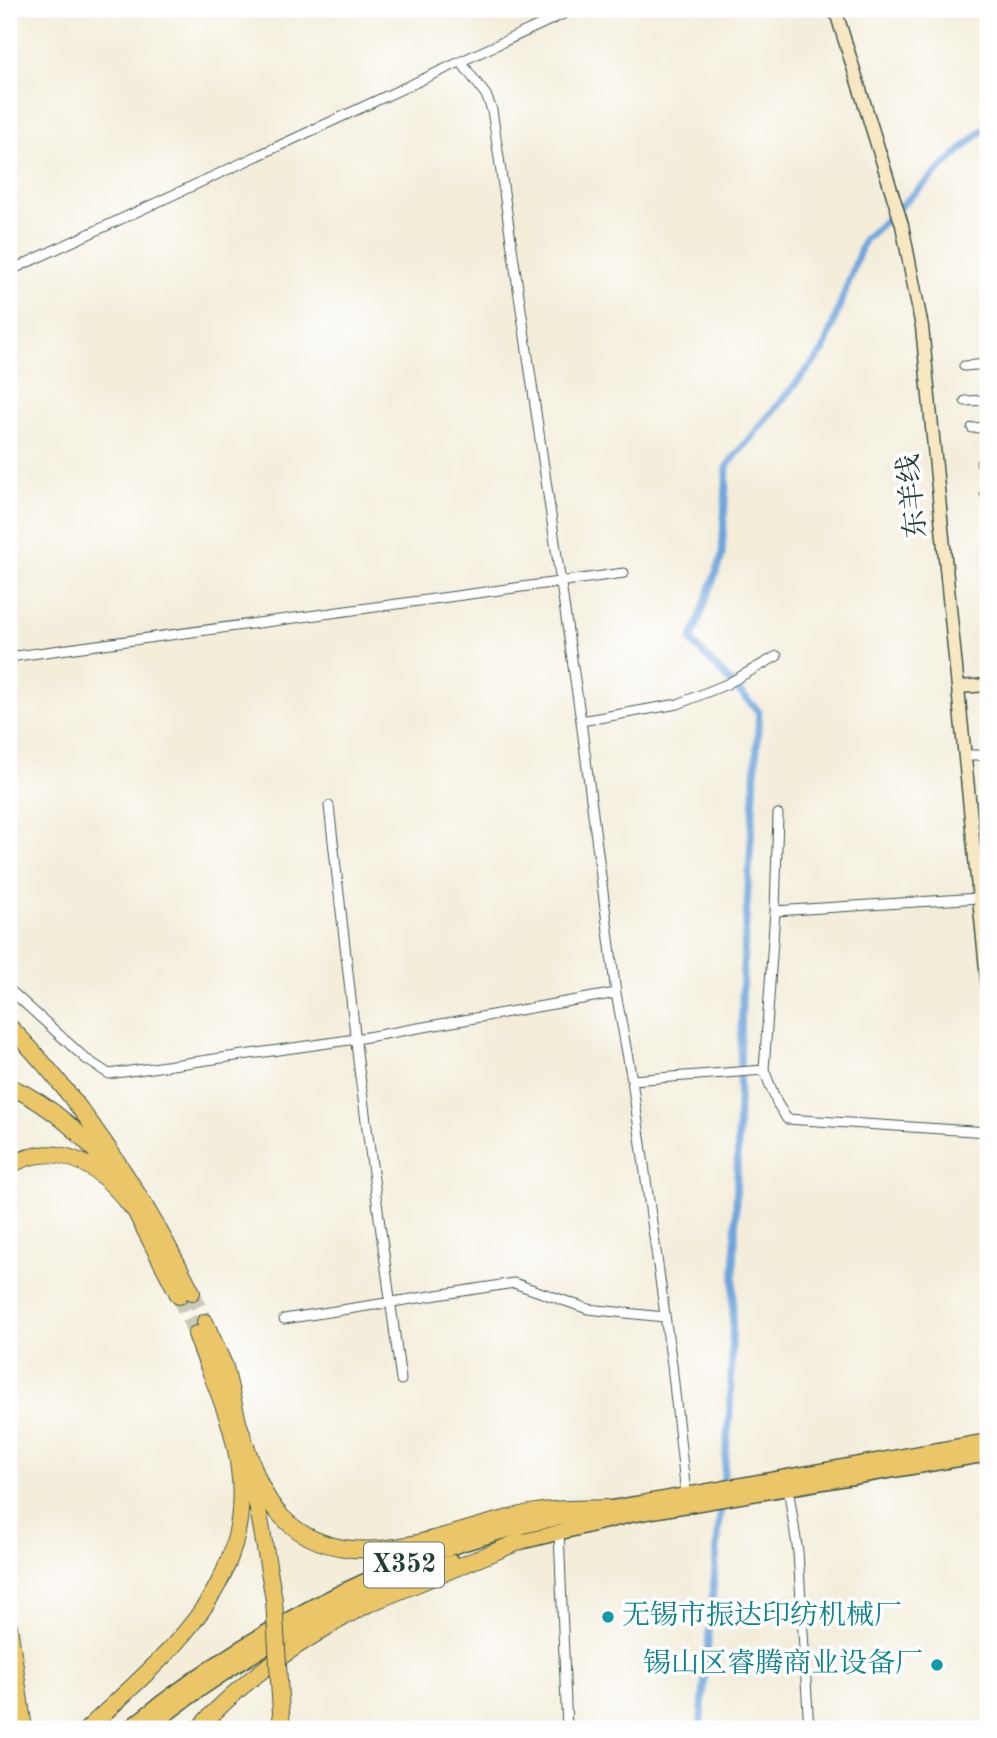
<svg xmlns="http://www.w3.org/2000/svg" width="997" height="1738" font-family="'Old Standard TT','Noto Serif SC',serif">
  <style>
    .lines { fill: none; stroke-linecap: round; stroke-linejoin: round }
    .canal { stroke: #6fa4dc; stroke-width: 7 }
    .highway-tunnel { stroke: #c9cab9; stroke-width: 16; stroke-dasharray: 16 8; stroke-linecap: butt }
    .street-casing { stroke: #3f574d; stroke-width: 11 }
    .secondary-casing { stroke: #3f574d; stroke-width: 15 }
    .primary-casing { stroke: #3f574d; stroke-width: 17 }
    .highway-casing { stroke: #3f574d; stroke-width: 18 }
    .street { stroke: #fff; stroke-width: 9 }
    .secondary { stroke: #f7e8c3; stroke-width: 12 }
    .primary { stroke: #ebc669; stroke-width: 14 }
    .highway { stroke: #ebc669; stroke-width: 16 }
    .highway-bridge-casing { stroke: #3f574d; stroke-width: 18; stroke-linecap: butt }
    .highway-bridge { stroke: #ebc669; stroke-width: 16 }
    .culture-dot { fill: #0f9aa8; stroke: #fff; stroke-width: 2.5 }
    .labels { text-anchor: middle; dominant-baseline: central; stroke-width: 7; stroke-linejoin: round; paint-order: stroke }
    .shield { fill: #fff; stroke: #627771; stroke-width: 2 }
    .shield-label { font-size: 26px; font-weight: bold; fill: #1f3d34 }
    .street-label { font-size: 28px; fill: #1f3d34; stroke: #fff }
    .culture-label { font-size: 28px; fill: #0d838f; stroke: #fff; text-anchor: start }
  </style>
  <rect width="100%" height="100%" fill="#fff"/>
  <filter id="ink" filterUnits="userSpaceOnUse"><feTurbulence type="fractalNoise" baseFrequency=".0143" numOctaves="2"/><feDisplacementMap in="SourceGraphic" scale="14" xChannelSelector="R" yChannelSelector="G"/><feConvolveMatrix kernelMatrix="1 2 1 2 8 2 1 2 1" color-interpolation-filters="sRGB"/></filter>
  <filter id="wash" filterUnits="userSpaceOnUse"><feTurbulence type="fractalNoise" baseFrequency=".00686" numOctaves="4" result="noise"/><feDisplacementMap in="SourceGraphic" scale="28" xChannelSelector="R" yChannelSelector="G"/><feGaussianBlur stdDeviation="1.57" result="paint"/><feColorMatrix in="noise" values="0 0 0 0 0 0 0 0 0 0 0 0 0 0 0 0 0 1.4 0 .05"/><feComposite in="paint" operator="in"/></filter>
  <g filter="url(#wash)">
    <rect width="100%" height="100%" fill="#f3edda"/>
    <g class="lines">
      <path class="canal" d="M700 1729 730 1409 743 970 759 712 691 641 722 556 727 466 823 351 864 240 988 125"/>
    </g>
  </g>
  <g filter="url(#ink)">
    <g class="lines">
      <path class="highway-tunnel" d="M192 1292 205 1322
        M179 1296 196 1334"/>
      <g class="street-casing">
        <path id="street" d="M461 62 486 95 492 110 581 721 616 993 632 1080 672 1365 686 1495
          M9 271 574 9
          M964 366 988 364
          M965 401 988 400
          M972 428 988 427
          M981 463H988
          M985 494H988
          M9 657 624 573
          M581 721 678 704 727 684 777 656
          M965 755H978L988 759
          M329 806 359 1069 401 1380
          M778 814 775 911 764 1070 777 1103 787 1119 988 1132
          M775 911 979 898
          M9 989 86 1059 109 1074 356 1039 616 993
          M632 1080 764 1070
          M284 1319 514 1283 588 1309 664 1317
          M788 1487 798 1552 809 1729
          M559 1532 567 1729"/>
      </g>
      <g class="secondary-casing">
        <path id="secondary" d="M835 9 902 225 922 327 988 989
          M958 687 988 685"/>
      </g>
      <g class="primary-casing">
        <path id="primary" d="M512 1544 635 1514 988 1454
          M128 1729C236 1641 360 1572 494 1534 557 1515 622 1507 686 1495 787 1477 888 1459 988 1441
          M148 1729C238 1655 343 1600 452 1562"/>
      </g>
      <g class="highway-casing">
        <path id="highway" d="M9 1026C85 1103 143 1195 192 1292
          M9 1086C53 1106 89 1139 117 1179
          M9 1166C60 1136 102 1168 133 1209
          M130 1201 179 1296
          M205 1322 225 1367 240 1430
          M239 1425C250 1455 258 1493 282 1517 350 1586 455 1526 536 1512 558 1508 583 1509 606 1508
          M252 1479 261 1525
          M9 1626 24 1729
          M87 1729C180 1642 271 1572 231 1429 222 1397 207 1366 196 1334
          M198 1729C246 1676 306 1637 368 1604L521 1541"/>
      </g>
      <use href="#street" class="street"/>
      <use href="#secondary" class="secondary"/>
      <use href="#primary" class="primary"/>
      <use href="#highway" class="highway"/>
      <g class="highway-bridge-casing">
        <path id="highway-bridge" d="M261 1525 274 1600 282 1729"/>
      </g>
      <use href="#highway-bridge" class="highway-bridge"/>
    </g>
  </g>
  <g class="culture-dot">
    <circle cx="608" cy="1617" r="7"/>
    <circle cx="937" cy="1665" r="7"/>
  </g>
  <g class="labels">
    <rect class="shield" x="364" y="1542.5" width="80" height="45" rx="5"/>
    <g class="shield-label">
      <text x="404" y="1565">X352</text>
    </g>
    <g class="street-label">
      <text transform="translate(914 496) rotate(-96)">东羊线</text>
    </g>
    <g class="culture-label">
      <text x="622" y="1617">无锡市振达印纺机械厂</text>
      <text x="923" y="1665" text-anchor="end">锡山区睿腾商业设备厂</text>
    </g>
  </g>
  <rect width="997" height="1738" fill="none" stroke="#fff" stroke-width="35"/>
</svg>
